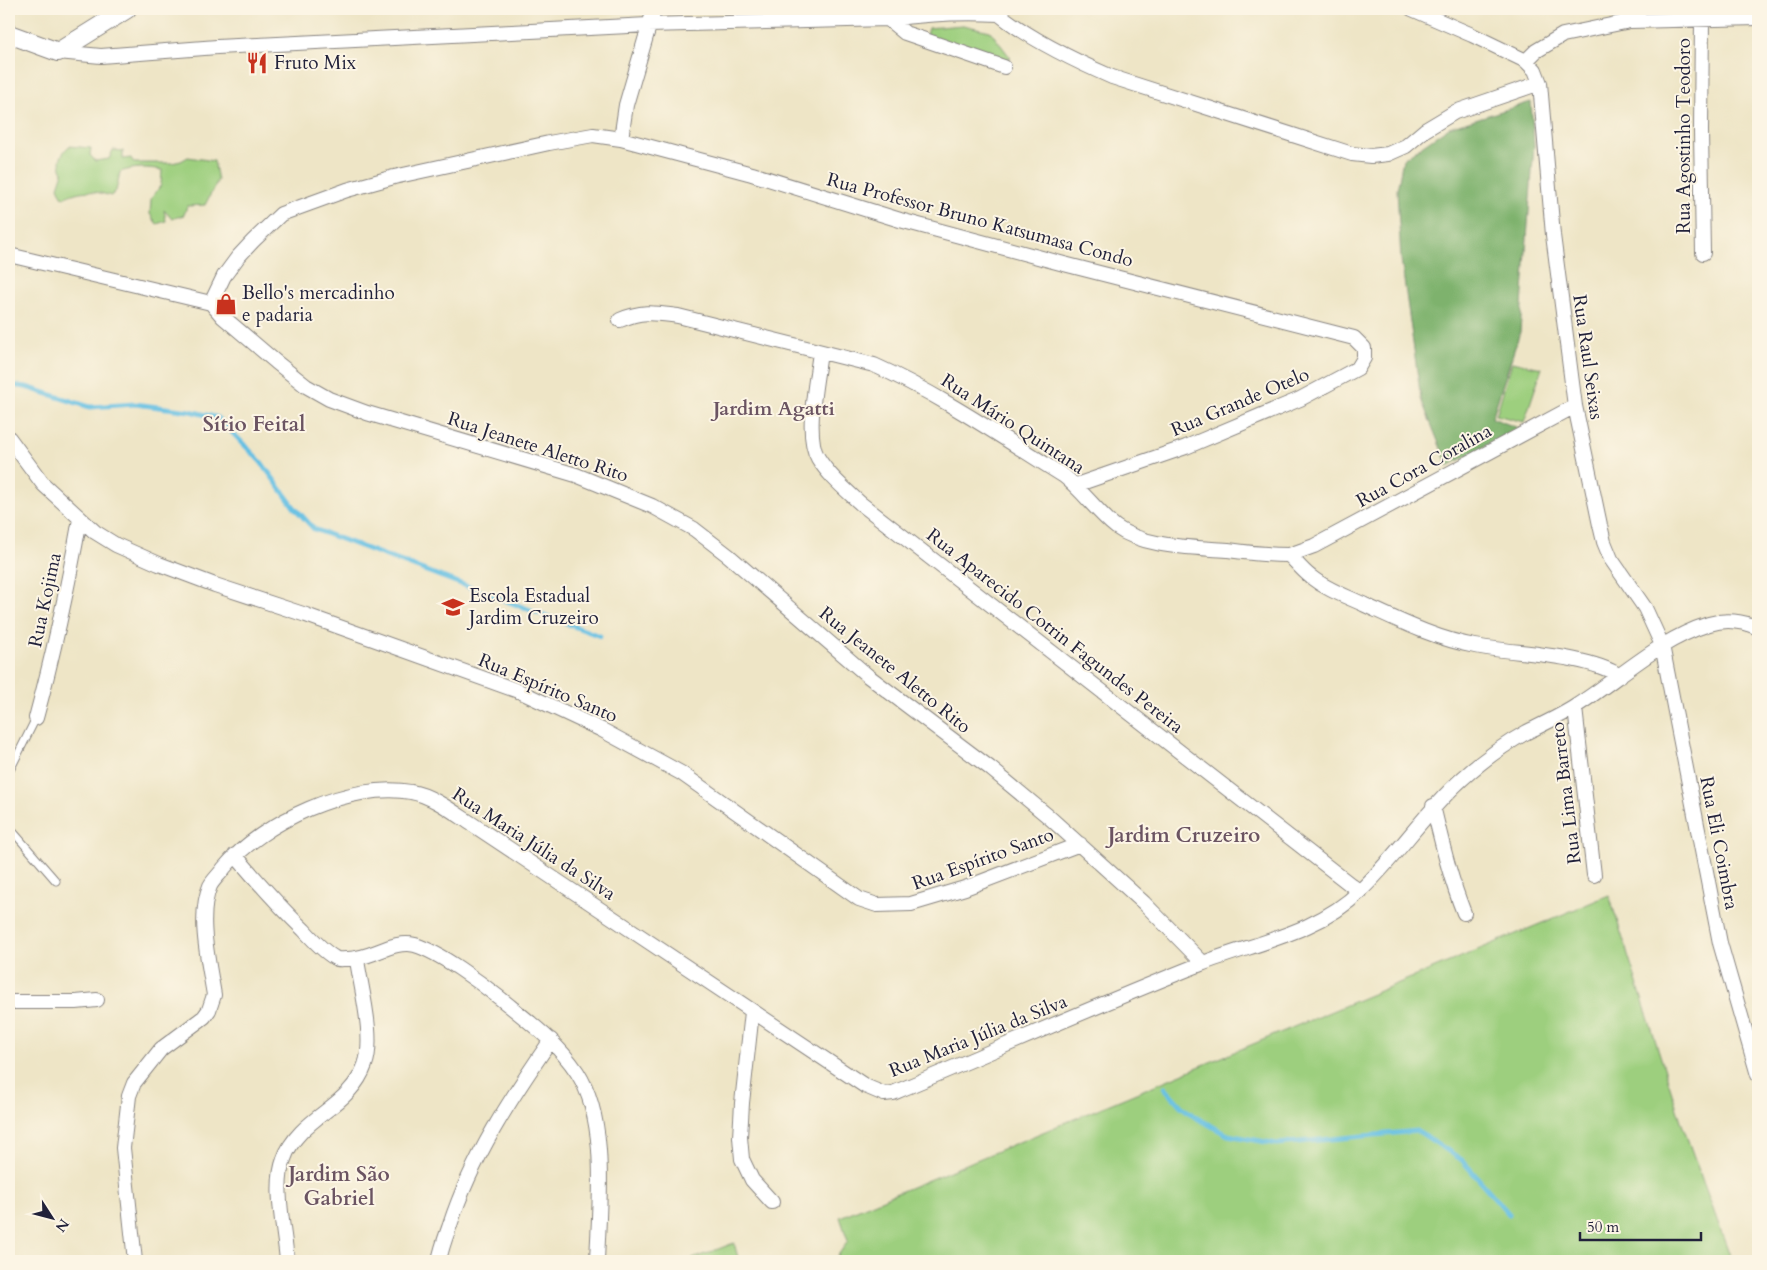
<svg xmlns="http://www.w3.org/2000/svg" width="1767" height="1270" font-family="Cardo,serif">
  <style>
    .green { fill: #9dcf7e; stroke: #60785c }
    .forest { fill: #7eb26d; stroke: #506a54 }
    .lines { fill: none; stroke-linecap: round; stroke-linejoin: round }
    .stream { stroke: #65c0e3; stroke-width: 5 }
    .service-casing { stroke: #888480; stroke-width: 9 }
    .minor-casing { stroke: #888480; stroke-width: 16 }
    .tertiary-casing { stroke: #888480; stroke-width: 20 }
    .service { stroke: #fff; stroke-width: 7 }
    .minor { stroke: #fff; stroke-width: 14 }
    .tertiary { stroke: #fff; stroke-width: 18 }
    .labels { text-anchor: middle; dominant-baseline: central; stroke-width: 4; stroke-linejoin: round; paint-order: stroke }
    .poi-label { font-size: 19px; fill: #22223b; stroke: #fcf5e5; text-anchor: start }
    .street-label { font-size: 19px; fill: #22223b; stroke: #fcf5e5 }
    .neighbourhood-label { font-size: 20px; font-weight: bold; fill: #6b5462; stroke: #fcf5e5 }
    .quarter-label { font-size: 21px; font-weight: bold; fill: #6b5462; stroke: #fcf5e5 }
  </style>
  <rect width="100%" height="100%" fill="#fcf5e5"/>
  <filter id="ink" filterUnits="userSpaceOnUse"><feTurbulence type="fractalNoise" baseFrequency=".02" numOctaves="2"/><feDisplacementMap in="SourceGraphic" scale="10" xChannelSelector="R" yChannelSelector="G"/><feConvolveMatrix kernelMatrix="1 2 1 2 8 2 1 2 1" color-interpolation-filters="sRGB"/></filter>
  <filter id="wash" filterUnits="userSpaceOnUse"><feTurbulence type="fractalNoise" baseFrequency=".0096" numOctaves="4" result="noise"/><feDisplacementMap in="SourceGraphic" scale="20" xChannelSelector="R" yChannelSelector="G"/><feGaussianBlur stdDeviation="1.12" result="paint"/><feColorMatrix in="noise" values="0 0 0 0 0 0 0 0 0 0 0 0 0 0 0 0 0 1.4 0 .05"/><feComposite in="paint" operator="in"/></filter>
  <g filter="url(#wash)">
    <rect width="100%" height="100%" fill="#eee5c6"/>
    <path class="green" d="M963 25 990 31 1010 57 1004 65 925 39 928 28Z
      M69 146 91 148 90 155 95 161 109 159 113 150 123 151V159L131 158 134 163H172L181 161 188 157 214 161 218 180 205 205 187 206 184 215 172 219 164 210 166 221 157 224 150 214 151 199 161 185 162 170C147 167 135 167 120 172L116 191 111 196C91 190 82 189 63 198L58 187 63 172C57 162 61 154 69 146Z
      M1512 362 1542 368 1524 422 1496 415Z
      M1609 895 1682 1124 1732 1261H834L848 1241 840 1217Z
      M734 1243 739 1261H687Z"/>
    <path class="forest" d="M1531 102 1534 145 1520 332 1492 418 1518 428 1448 466 1421 399 1401 259 1397 190 1403 159 1449 127Z"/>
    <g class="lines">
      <path class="stream" d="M9 385 26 387 90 407 135 404 190 411 218 418 261 462 294 507 314 529 600 636
        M1165 1088 1181 1106 1195 1117 1228 1135 1277 1144 1418 1131 1462 1160 1509 1214"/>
    </g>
  </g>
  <g filter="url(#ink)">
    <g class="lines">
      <g class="service-casing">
        <path id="service" d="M9 772 36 718
          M9 827 56 881"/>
      </g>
      <g class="minor-casing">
        <path id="minor" d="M993 9C1025 37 1073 60 1112 77L1352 154 1371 156 1388 154 1406 146 1425 130 1455 112 1540 83
          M1412 9 1472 35 1526 61 1535 70 1540 83 1553 235 1575 406 1600 525 1604 542 1611 559 1645 608 1662 645 1720 943 1758 1075
          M888 19 905 33 1004 67
          M1702 19 1701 131 1703 253
          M58 52 101 56 217 47 648 25 888 19C925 14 961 12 999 14
          M1526 61 1536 51 1563 35 1630 21 1758 18
          M621 139 626 105 654 9
          M9 255 211 303 223 317 276 362 306 386 329 399 367 413 576 475 652 506 694 529 729 556 868 676 990 768 1049 817 1144 903 1203 963
          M211 303 224 276 238 257 253 241 281 214 347 190 394 177 549 143 593 135 621 139 752 174 900 220 1064 264 1354 338 1364 348V358L1358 368 1300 399 1186 447 1076 485
          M620 320C643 310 655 313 678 316L874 365C939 394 1003 438 1064 476 1083 491 1097 512 1116 527 1145 548 1193 547 1228 550 1249 553 1268 555 1289 555 1296 562 1303 571 1311 577 1327 590 1346 596 1365 605 1400 621 1436 639 1475 646 1517 654 1586 654 1620 676
          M820 352C817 379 804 435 818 458 829 476 845 489 860 503L1360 892
          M9 438 43 484 95 532 116 545 159 564 215 585 306 615 521 692 602 730 681 773 859 899 877 905 911 904 965 888 1080 844
          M1289 555 1314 546 1575 406
          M1575 708 1594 875
          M36 718C54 652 68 586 80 519
          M1433 806C1442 843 1450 878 1464 913
          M235 855C257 881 279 906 304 930 313 940 323 951 335 958 338 960 342 959 346 959 371 960 392 939 415 945 439 952 481 983 501 999 528 1021 557 1042 577 1072 609 1121 599 1205 597 1261
          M9 1002H76L97 1000
          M752 1012 742 1103 740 1137 742 1159 752 1180 772 1202
          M135 1261 123 1148 129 1096 134 1083 161 1049 204 1017 209 1010 214 995C209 963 197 917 210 886 213 880 220 874 224 868 262 822 351 781 411 792 431 795 455 813 472 824L865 1086 884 1094 893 1093C996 1050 1097 1005 1201 964 1254 943 1318 933 1360 891 1397 856 1424 813 1462 779 1482 761 1503 745 1527 732 1543 724 1561 716 1576 706 1620 678 1658 640 1709 624 1725 619 1743 621 1758 628
          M287 1261C285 1231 273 1187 284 1159 291 1138 309 1124 326 1111 342 1099 358 1085 365 1065 375 1039 361 988 357 960
          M439 1261C441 1249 446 1236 450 1225 472 1157 511 1098 551 1040"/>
      </g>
      <g class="tertiary-casing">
        <path id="tertiary" d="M9 34 58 52 127 9"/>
      </g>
      <use href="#service" class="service"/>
      <use href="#minor" class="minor"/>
      <use href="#tertiary" class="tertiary"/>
    </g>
  </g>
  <defs>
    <g id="restaurant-bare" transform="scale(1.725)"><path d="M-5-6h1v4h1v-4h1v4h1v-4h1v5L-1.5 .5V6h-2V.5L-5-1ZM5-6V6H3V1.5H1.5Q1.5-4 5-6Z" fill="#c8321e" stroke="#fcf5e5" stroke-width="2.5" paint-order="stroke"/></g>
    <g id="shop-bare" transform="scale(1.725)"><path d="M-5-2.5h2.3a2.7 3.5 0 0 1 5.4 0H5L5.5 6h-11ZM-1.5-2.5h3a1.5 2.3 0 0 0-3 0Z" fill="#c8321e" stroke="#fcf5e5" stroke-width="2.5" paint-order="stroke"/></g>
    <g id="school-bare" transform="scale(1.725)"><path d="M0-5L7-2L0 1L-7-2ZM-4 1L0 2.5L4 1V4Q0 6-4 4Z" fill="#c8321e" stroke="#fcf5e5" stroke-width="2.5" paint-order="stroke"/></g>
  </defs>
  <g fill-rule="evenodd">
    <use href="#restaurant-bare" x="257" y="63"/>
    <use href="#shop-bare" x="226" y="304"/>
    <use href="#school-bare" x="453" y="607"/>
  </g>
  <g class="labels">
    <g class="poi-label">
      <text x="274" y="63">Fruto Mix</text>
      <text x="242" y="293">Bello's mercadinho<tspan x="242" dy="22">e padaria</tspan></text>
      <text x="469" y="596">Escola Estadual<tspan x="469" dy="22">Jardim Cruzeiro</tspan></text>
    </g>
    <g class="street-label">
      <text transform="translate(1684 136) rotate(-90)">Rua Agostinho Teodoro</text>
      <text transform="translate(980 220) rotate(15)">Rua Professor Bruno Katsumasa Condo</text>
      <text transform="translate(1588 357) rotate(82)">Rua Raul Seixas</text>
      <text transform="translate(1240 402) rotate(-23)">Rua Grande Otelo</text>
      <text transform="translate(1013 424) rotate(33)">Rua Mário Quintana</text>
      <text transform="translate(538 447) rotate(18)">Rua Jeanete Aletto Rito</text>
      <text transform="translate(1424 466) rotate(-29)">Rua Cora Coralina</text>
      <text transform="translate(45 600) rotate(-78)">Rua Kojima</text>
      <text transform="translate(1055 631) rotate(38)">Rua Aparecido Cotrin Fagundes Pereira</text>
      <text transform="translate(895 670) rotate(39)">Rua Jeanete Aletto Rito</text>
      <text transform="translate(548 688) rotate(23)">Rua Espírito Santo</text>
      <text transform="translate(1566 793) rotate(-97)">Rua Lima Barreto</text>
      <text transform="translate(1719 843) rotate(79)">Rua Eli Coimbra</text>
      <text transform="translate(534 844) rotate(33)">Rua Maria Júlia da Silva</text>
      <text transform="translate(983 859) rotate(-20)">Rua Espírito Santo</text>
      <text transform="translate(978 1036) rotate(-22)">Rua Maria Júlia da Silva</text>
    </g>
    <g class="neighbourhood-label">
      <text x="774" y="408">Jardim Agatti</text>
    </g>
    <g class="quarter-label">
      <text x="254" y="424">Sítio Feital</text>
      <text x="1184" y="835">Jardim Cruzeiro</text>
      <text x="339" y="1174">Jardim São<tspan x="339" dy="24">Gabriel</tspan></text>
    </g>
  </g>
  <rect width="1767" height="1270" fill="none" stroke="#fcf5e5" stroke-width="30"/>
  <g transform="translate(52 1218) rotate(126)" stroke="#fcf5e5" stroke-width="4" paint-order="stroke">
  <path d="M0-4L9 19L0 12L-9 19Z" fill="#22223b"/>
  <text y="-8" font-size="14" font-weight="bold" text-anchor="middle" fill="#22223b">N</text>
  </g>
  <path d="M1580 1232v8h121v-8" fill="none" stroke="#22223b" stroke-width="2.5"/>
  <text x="1587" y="1232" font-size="15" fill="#22223b" stroke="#fcf5e5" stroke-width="4" paint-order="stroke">50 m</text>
</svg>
